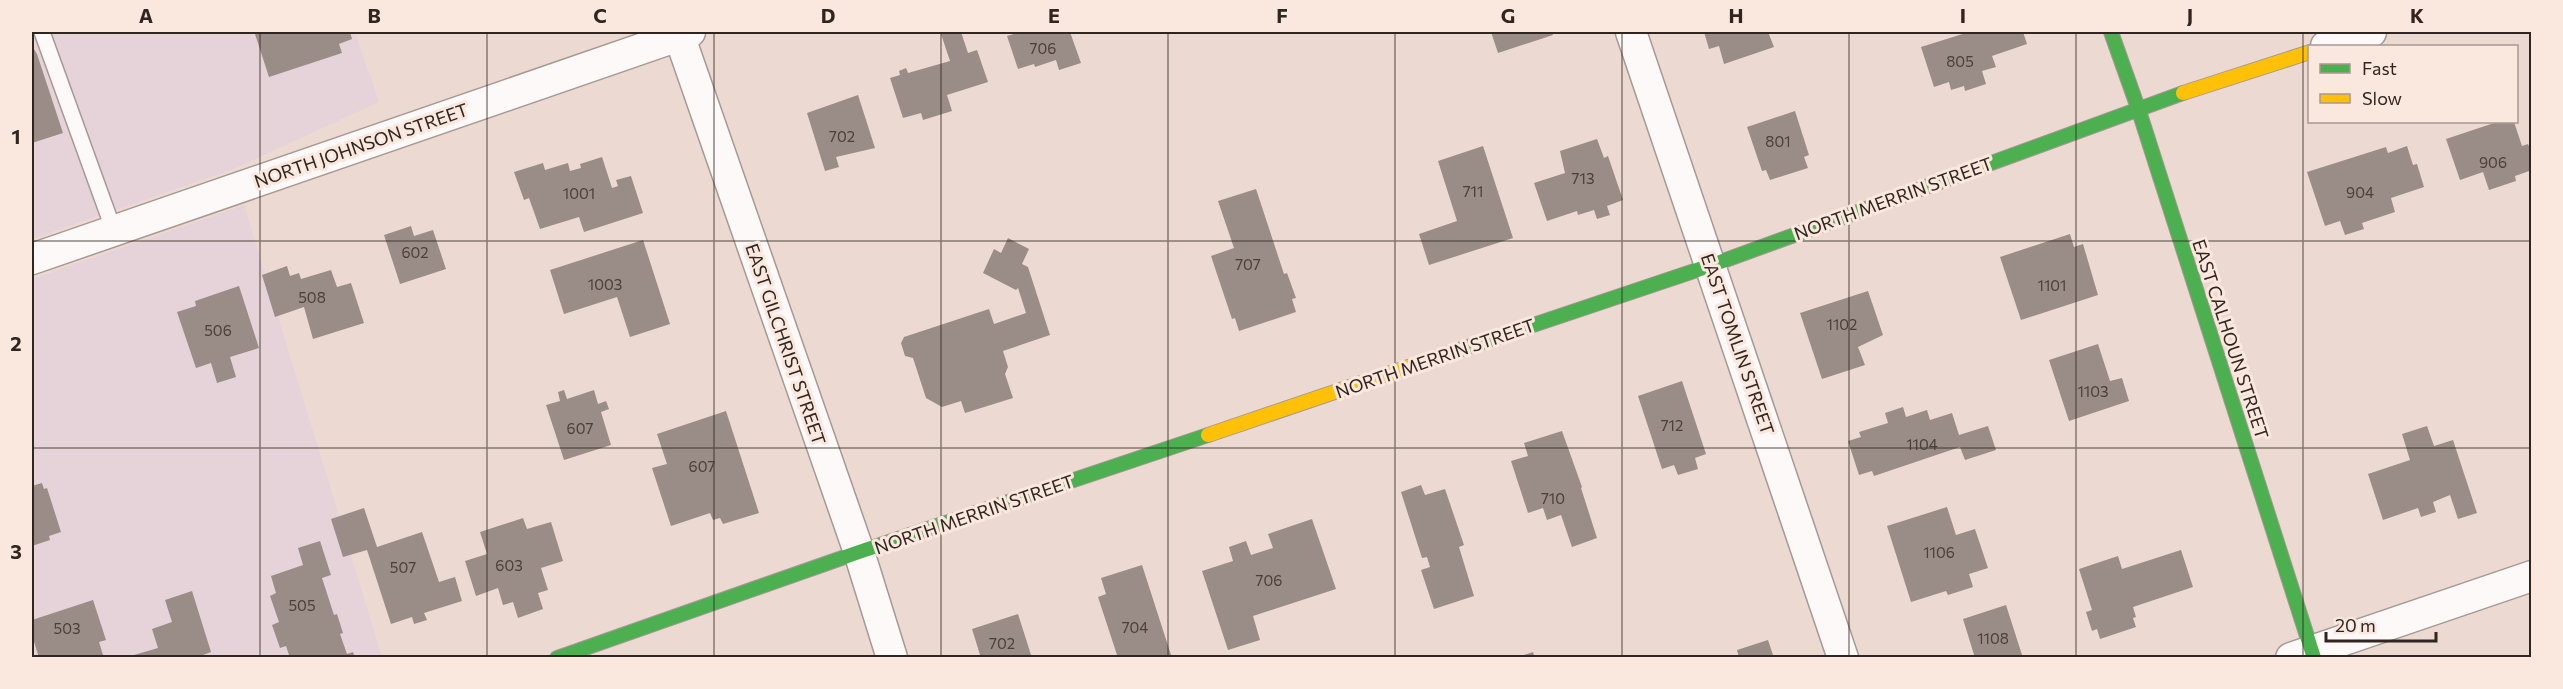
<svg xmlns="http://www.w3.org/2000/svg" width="2563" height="689" font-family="Commissioner,sans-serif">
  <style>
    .commercial { fill: #e5d3d9 }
    .building { fill: #9a8c86 }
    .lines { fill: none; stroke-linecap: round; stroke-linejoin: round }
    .lane-casing { stroke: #a69993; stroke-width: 18 }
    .street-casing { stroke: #a69993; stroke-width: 33 }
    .fast-casing { stroke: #a69993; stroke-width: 16 }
    .slow-casing { stroke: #a69993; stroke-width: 16 }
    .lane { stroke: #fcf9f8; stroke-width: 15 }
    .street { stroke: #fcf9f8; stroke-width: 30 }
    .fast { stroke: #4caf50; stroke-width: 14 }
    .slow { stroke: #ffc107; stroke-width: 14 }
    .grid { fill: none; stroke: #30251f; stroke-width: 1.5; stroke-opacity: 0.55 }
    .labels { text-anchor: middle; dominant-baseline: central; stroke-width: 6; stroke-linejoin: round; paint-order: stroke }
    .number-label { font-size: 15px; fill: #4a3f39 }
    .street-label { font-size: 18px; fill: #30251f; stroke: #fae7de }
    .neatline { fill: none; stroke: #30251f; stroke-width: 2 }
    .grid-label { font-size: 20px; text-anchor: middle; font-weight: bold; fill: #30251f }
  </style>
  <rect width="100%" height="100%" fill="#ecdad2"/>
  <path class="commercial" d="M32 32H355L379 102 234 169 32 239Z
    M244 205 382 657H32V279Z"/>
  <path class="building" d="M263 32H350L352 39 339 44 342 53 269 77 255 34Z
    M949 32H961L968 53 977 50 988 82 947 95 952 111 923 120 921 113 903 118 890 78 900 75 899 71 906 68 908 73 950 61 941 34Z
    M1021 32H1070L1081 63 1059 70 1056 60 1035 67 1034 64 1018 69 1007 36Z
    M1491 32H1552L1553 35 1498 53Z
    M1704 32H1768L1774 47 1724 64 1719 46 1709 49Z
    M1969 32H2023L2027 44 1992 56 1996 67 1982 71 1986 84 1965 91 1964 86 1951 90 1949 82 1934 87 1921 47Z
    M32 46 37 54 63 133 32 143Z
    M858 95 875 148 836 157 839 167 825 171 807 113Z
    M1795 111 1809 155 1804 157 1808 168 1770 180 1766 170 1762 171 1747 127Z
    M2497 122H2514L2522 146 2528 144 2532 154V170L2515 176 2516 181 2489 190 2483 172 2460 180 2446 139Z
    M1597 139 1604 158 1608 156 1623 200 1607 206 1610 215 1597 219 1594 210 1578 215 1577 211 1547 221 1534 183 1565 173 1560 151Z
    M1483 146 1513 238 1429 265 1419 234 1457 221 1438 161Z
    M2407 146 2413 165 2417 164 2424 187 2391 198 2395 212 2362 223 2364 229 2345 235 2340 221 2325 226 2307 172 2386 147 2388 153Z
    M602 157 612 188 618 186 616 180 631 176 643 213 584 232 579 217 540 229 529 198 524 200 514 172 543 163 545 170 568 163 570 171 581 168 580 164Z
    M1256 189 1284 274 1287 273 1296 298 1292 299 1296 312 1239 331 1235 318 1232 319 1211 256 1234 248 1218 201Z
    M411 226 414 236 433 230 446 269 400 284 384 235Z
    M2070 234 2074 247 2083 244 2098 295 2021 320 2000 257Z
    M1008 238 1029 249 1022 264 1028 267 1050 335 1003 351 1008 367 1005 374 1013 398 965 413 961 401 942 407 926 398 913 358 905 356 901 343 904 337 989 309 994 324 1026 313 1018 288 1016 290 983 273 994 249 1001 253Z
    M643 240 670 324 630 337 617 297 564 314 550 270Z
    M287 266 290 276 299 273 301 279 331 270 337 287 351 283 364 323 313 339 304 307 275 317 262 275Z
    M239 286 259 348 230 357 236 377 217 383 211 363 196 368 177 312 196 306 195 301Z
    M1868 291 1883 335 1858 347 1865 365 1822 379 1800 313Z
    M2098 344 2110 381 2122 378 2129 401 2069 421 2049 360Z
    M1682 381 1706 454 1695 458 1698 469 1678 475 1674 465 1662 469 1638 396Z
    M564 390 567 399 594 390 598 404 606 401 609 409 601 412 611 445 564 460 546 405 560 401 558 392Z
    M1903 407 1906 417 1927 410 1930 420 1952 413 1959 435 1988 426 1996 450 1965 460 1960 447 1874 476 1872 471 1859 475 1848 441 1861 437 1859 432 1888 423 1885 413Z
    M726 411 759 513 723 524 720 518 713 520 710 513 671 526 652 468 667 464 657 434Z
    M2427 426 2434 446 2453 440 2477 513 2458 519 2450 495 2433 502 2436 512 2421 517 2418 508 2383 520 2368 474 2410 460 2402 434Z
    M1562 431 1582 487 1581 488 1597 538 1572 547 1561 515 1547 520 1543 508 1528 513 1511 461 1528 456 1524 443Z
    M42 483 44 489 47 488 61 532 49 536 50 540 32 546V486Z
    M1421 485 1425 495 1445 489 1464 545 1459 547 1474 596 1434 609 1421 570 1430 567 1427 557 1422 558 1401 492Z
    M1947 507 1956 535 1975 529 1988 568 1969 574 1973 587 1948 595 1946 591 1911 602 1887 526Z
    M364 508 377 547 422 532 439 582 455 577 462 601 424 613 427 620 414 624 412 617 391 624 367 550 343 557 331 519Z
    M523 518 527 529 551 522 563 561 541 568 548 590 538 593 543 609 518 618 513 602 503 605 498 588 476 596 465 561 487 554 480 532Z
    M1312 519 1336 589 1253 616 1260 640 1228 650 1202 571 1233 561 1229 547 1246 541 1251 555 1273 548 1268 534Z
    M320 541 331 575 322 578 334 615 337 614 343 633 340 634 347 654 353 652 355 658H290L286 646 280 648 272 625 279 622 270 596 276 593 271 576 303 565 298 548Z
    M2181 550 2193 587 2133 607 2136 617 2133 618 2136 627 2100 639 2097 629 2092 631 2086 612 2092 610 2079 569 2118 556 2122 569Z
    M1142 565 1172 658H1118L1098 597 1106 594 1101 578Z
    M192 591 211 652 203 655 204 658H134V655L158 648 152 629 172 622 165 600Z
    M93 600 106 640 99 642 103 655 94 658H39L32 635V620Z
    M2006 605 2023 658H1975L1963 619Z
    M1018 614 1032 658H981L972 629Z
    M1768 640 1774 658H1739L1737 650Z
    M1533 652 1535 658H1518V657Z"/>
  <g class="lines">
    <g class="lane-casing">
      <path id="lane" d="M42 32 114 231"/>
    </g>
    <g class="street-casing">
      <path id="street" d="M678 32 859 552 892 658
        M1631 32 1843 658
        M2326 46 2371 32
        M32 259 690 32
        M2291 658 2532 576"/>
    </g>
    <g class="fast-casing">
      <path id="fast" d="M2111 32 2138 108 2314 658
        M1420 363 1712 265 2183 93
        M557 658 859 552 1208 435"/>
    </g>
    <g class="slow-casing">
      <path id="slow" d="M2183 93 2310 52
        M1208 435 1420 363"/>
    </g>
    <use href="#lane" class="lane"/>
    <use href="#street" class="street"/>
    <use href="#fast" class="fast"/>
    <use href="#slow" class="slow"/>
  </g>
  <path class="grid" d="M260 32V658M487 32V658M714 32V658M941 32V658M1168 32V658M1395 32V658M1622 32V658M1849 32V658M2076 32V658M2303 32V658M32 241H2532M32 448H2532"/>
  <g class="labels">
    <g class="number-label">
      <text x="1043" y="48">706</text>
      <text x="1960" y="61">805</text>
      <text x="842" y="136">702</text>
      <text x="1778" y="141">801</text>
      <text x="2493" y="162">906</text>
      <text x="1583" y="178">713</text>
      <text x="1473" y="191">711</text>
      <text x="2360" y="192">904</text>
      <text x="579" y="193">1001</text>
      <text x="415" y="252">602</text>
      <text x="1248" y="264">707</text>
      <text x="605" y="284">1003</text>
      <text x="2052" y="285">1101</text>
      <text x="312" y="297">508</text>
      <text x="1842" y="324">1102</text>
      <text x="218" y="330">506</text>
      <text x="2093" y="391">1103</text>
      <text x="1672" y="425">712</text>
      <text x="580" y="428">607</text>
      <text x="1922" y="444">1104</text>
      <text x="702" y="466">607</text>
      <text x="1553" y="498">710</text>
      <text x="1939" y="552">1106</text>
      <text x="509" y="565">603</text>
      <text x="403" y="567">507</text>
      <text x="1269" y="580">706</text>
      <text x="302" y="605">505</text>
      <text x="1135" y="627">704</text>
      <text x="67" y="628">503</text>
      <text x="1993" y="638">1108</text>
      <text x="1002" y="643">702</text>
    </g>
    <g class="street-label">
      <text transform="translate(361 145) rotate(-19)">NORTH JOHNSON STREET</text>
      <text transform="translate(1893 198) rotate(-20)">NORTH MERRIN STREET</text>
      <text transform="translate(2231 339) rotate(72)">EAST CALHOUN STREET</text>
      <text transform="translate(786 344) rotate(71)">EAST GILCHRIST STREET</text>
      <text transform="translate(1738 344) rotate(71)">EAST TOMLIN STREET</text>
      <text transform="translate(1435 358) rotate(-19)">NORTH MERRIN STREET</text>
      <text transform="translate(974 514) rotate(-19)">NORTH MERRIN STREET</text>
    </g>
  </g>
  <rect width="2563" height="689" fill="none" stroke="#fae7de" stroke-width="66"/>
  <rect x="2308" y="45" width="210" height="78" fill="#fae7de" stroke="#a99992" stroke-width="1.5"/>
  <rect x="2320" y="64" width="30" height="9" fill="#4caf50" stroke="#a99992" stroke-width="1.5"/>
  <text x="2362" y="75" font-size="18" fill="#30251f">Fast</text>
  <rect x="2320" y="94" width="30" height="9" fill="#ffc107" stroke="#a99992" stroke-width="1.5"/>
  <text x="2362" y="105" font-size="18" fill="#30251f">Slow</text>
  <path d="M2326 632v9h110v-9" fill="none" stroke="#30251f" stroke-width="3"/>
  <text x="2335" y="632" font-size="18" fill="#30251f" stroke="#fae7de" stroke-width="4.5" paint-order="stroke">20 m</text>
  <rect x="33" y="33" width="2497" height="623" class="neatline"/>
  <g class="grid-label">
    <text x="146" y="23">A</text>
    <text x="374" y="23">B</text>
    <text x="600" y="23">C</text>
    <text x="828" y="23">D</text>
    <text x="1054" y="23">E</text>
    <text x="1282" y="23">F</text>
    <text x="1508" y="23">G</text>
    <text x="1736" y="23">H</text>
    <text x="1963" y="23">I</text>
    <text x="2190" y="23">J</text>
    <text x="2417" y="23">K</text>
    <text x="16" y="144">1</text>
    <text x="16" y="351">2</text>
    <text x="16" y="559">3</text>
  </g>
</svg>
